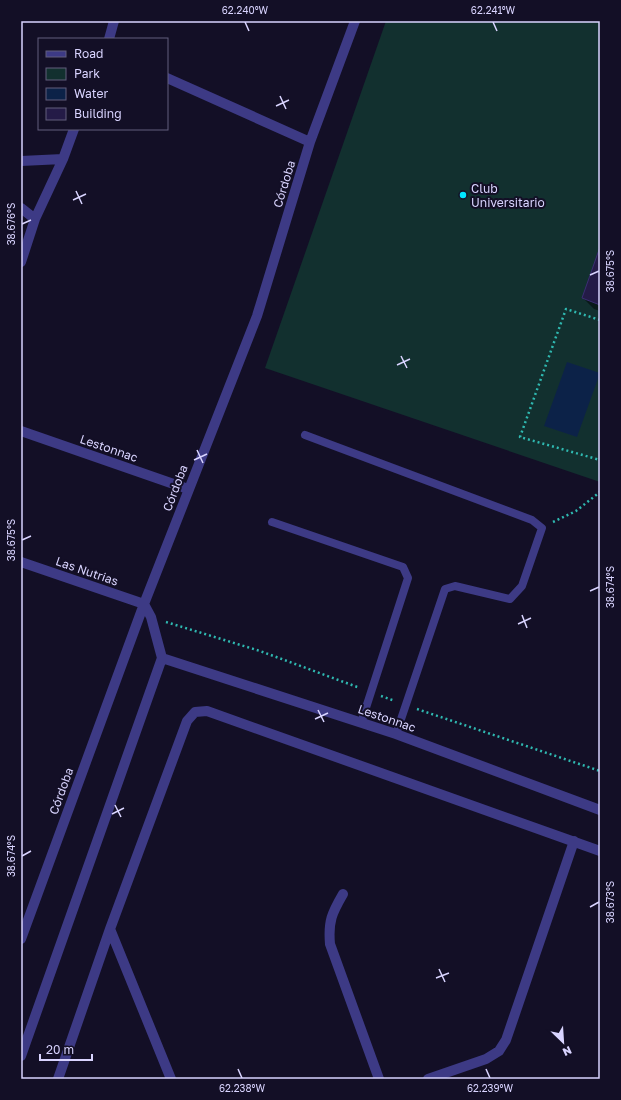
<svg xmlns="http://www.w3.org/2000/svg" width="621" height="1100" font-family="'Golos Text',sans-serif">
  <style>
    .green { fill: #12302f }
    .water { fill: #0c2248 }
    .shadow { fill: #0007 }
    .building { fill: #241b47; stroke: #3b2d73 }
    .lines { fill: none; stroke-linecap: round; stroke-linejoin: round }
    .path { stroke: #2fb8b0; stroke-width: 2.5; stroke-dasharray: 2 3; stroke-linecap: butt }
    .service { stroke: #3d3a85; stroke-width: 8 }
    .minor { stroke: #3d3a85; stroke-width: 10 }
    .ticks { fill: none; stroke: #d9d4ff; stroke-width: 1.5 }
    .poi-dot { fill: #00e5ff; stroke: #130f26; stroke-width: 1.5 }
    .labels { text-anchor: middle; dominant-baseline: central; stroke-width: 4; stroke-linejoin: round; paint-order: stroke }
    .street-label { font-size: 12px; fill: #d9d4ff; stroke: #130f26 }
    .poi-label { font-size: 12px; fill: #d9d4ff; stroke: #130f26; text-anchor: start }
    .neatline { fill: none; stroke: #d9d4ff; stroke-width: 1.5 }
    .ticks-label { font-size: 10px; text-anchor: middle; fill: #d9d4ff }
  </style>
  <rect width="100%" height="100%" fill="#130f26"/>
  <path class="green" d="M386 21H600V482L265 368Z"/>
  <path class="water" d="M567 362 600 373 577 437 544 426Z"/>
  <path class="shadow" d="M600 250V311L594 309 583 298Z"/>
  <path class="building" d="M600 247V305L582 298Z"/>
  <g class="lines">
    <path class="path" d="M600 320 566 309 520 437 600 460
      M553 522 576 511 600 492
      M166 622 260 651 360 688
      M381 696 395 701
      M417 709 600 771"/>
    <path class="service" d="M305 435 532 520 542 528 522 586 510 599 455 586 445 589 396 734
      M272 522 403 567 408 578 361 723"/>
    <path class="minor" d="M109 39 114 21
      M167 78 310 142
      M21 161 63 159
      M21 208 35 219
      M21 262 35 219 63 159 74 129
      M21 431 188 489
      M21 562 144 604
      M144 604 151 617 162 658
      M162 658 396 734 600 810
      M343 894C332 913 328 921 330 944L379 1079
      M110 929 171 1079
      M21 939 144 604 257 316 310 142 355 21
      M21 1056 162 658
      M58 1079 110 929 187 721 195 712 207 711 600 851
      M428 1079 486 1059 499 1051 506 1040 574 841"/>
  </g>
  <path class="ticks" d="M245 22 249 31M493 22 497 31M280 96 286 109M276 106 289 100M76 191 82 204M73 200 86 194M22 224 31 220M590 275 599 271M401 356 407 368M397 365 410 359M197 450 203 463M194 460 207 454M22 540 31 536M590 591 599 587M522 615 527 628M518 624 531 618M318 710 324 722M315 719 328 713M115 805 121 817M112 814 124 808M22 856 31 851M590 907 599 902M439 969 445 982M436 978 449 973M238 1069 242 1078M486 1069 490 1078"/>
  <circle class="poi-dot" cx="463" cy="195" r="4"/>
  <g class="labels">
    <g class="street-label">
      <text transform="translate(284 184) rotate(-73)">Córdoba</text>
      <text transform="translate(109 448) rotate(19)">Lestonnac</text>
      <text transform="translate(175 488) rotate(-69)">Córdoba</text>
      <text transform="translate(87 571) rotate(19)">Las Nutrias</text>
      <text transform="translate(387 718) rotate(19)">Lestonnac</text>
      <text transform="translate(61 791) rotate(-70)">Córdoba</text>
    </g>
    <g class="poi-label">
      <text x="471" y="188">Club<tspan x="471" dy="14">Universitario</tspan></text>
    </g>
  </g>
  <rect width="621" height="1100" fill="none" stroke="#130f26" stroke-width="44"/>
  <rect x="38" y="38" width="130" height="92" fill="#130f26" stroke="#625e7d"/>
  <rect x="46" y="51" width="20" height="6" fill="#3d3a85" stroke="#625e7d"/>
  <text x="74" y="58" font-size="12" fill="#d9d4ff">Road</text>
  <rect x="46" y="68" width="20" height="12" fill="#12302f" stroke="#625e7d"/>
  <text x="74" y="78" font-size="12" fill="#d9d4ff">Park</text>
  <rect x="46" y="88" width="20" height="12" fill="#0c2248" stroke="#625e7d"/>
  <text x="74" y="98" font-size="12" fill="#d9d4ff">Water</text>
  <rect x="46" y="108" width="20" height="12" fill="#241b47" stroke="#625e7d"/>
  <text x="74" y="118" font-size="12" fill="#d9d4ff">Building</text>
  <g transform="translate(563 1042) rotate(155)" stroke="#130f26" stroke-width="3" paint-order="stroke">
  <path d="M0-3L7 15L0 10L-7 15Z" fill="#d9d4ff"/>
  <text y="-6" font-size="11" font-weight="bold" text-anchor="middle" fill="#d9d4ff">N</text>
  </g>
  <path d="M40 1054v6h52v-6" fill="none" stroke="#d9d4ff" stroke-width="2"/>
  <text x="46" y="1054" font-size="12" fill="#d9d4ff" stroke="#130f26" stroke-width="3" paint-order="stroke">20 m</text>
  <rect x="22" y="22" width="577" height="1056" class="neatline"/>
  <g class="ticks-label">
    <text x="245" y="14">62.240°W</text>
    <text x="493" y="14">62.241°W</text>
    <text transform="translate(11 224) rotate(-90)" y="4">38.676°S</text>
    <text transform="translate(610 271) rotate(-90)" y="4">38.675°S</text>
    <text transform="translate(11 540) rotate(-90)" y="4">38.675°S</text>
    <text transform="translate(610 587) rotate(-90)" y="4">38.674°S</text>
    <text transform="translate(11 856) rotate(-90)" y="4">38.674°S</text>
    <text transform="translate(610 902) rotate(-90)" y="4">38.673°S</text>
    <text x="242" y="1092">62.238°W</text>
    <text x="490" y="1092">62.239°W</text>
  </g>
</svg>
